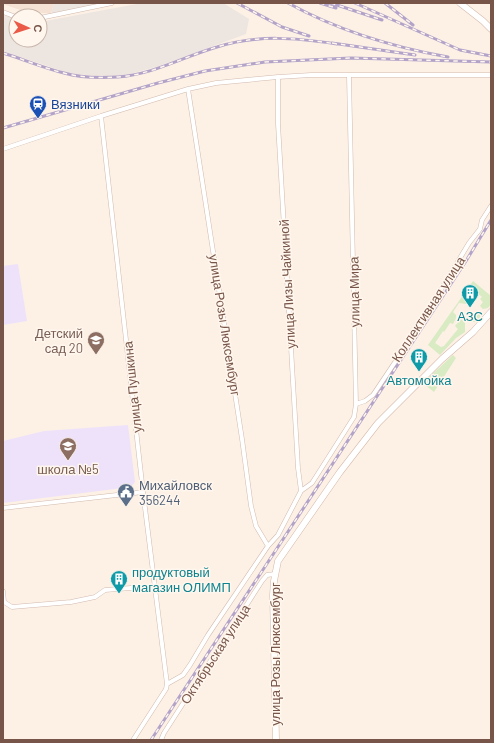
<svg xmlns="http://www.w3.org/2000/svg" width="494" height="743" font-family="Barlow,sans-serif">
  <style>
    .residential { fill: #f5e2d4 }
    .industrial { fill: #ede5e0 }
    .education { fill: #eee2fa }
    .green { fill: #d8ebc3 }
    .lines { fill: none; stroke-linecap: round; stroke-linejoin: round }
    .street-casing { stroke: #d1baae; stroke-width: 5 }
    .secondary-casing { stroke: #d4b9ab; stroke-width: 7 }
    .street { stroke: #fff; stroke-width: 4 }
    .secondary { stroke: #fff; stroke-width: 6 }
    .rail-casing { stroke: #b3a3c8; stroke-width: 3 }
    .rail { stroke: #fff6ed; stroke-width: 1.5; stroke-dasharray: 4.5; stroke-linecap: butt }
    .labels { text-anchor: middle; dominant-baseline: central; stroke-width: 3; stroke-linejoin: round; paint-order: stroke }
    .transit-label { font-size: 13px; fill: #164399; stroke: #fff6ed; text-anchor: start }
    .street-label { font-size: 13px; fill: #775549; stroke: #fff6ed }
    .culture-label { font-size: 13px; fill: #0d838f; stroke: #fff6ed }
    .education-label { font-size: 13px; fill: #785e54; stroke: #fff6ed; text-anchor: end }
    .service-label { font-size: 13px; fill: #4e5e75; stroke: #fff6ed; text-anchor: start }
  </style>
  <rect width="100%" height="100%" fill="#fdf1e6"/>
  <path class="residential" d="M3 3H54L51 14 20 10 3 4Z"/>
  <path class="industrial" d="M54 3H106L51 14Z
    M142 3H223L249 19 246 34 159 66 123 76 106 77 68 73 3 51V15L16 19V40H40V22Z"/>
  <path class="education" d="M18 264 27 321 3 325V266Z
    M128 425 135 482 131 487 3 503V441L44 431Z"/>
  <path class="green" d="M473 281 491 296V304L488 308 483 309 480 306 483 302 480 299 482 297 475 291 466 304 459 303 453 312 456 315V318L453 324 450 323 444 332 443 331 435 343 441 347 444 346 458 329 455 326 461 319 465 323V332L456 338 440 355 428 345Z
    M477 311 480 313V317L476 322H473L471 319Z
    M453 355 456 358 434 392 425 385V381Z"/>
  <g class="lines">
    <g class="street-casing">
      <path id="street" d="M3 12 16 17
        M40 18 112 3
        M278 77V124L298 468 301 491
        M101 116 143 492 167 684 166 689 133 740
        M3 149 101 116 188 89 216 83 278 77 311 75H491
        M356 404 365 401 373 395 418 328 469 243 480 229 482 220 491 206
        M3 508 143 492
        M268 546 278 535 301 491 312 483 354 417 356 404 349 76
        M3 591 4 602 12 607 71 602 95 597 105 590 131 588 155 590
        M167 684 183 675 190 665 208 635 268 546 256 526 251 506 242 439 188 89
        M161 740 164 733 262 581 267 575 275 574"/>
    </g>
    <g class="secondary-casing">
      <path id="secondary" d="M460 3 483 21 491 29
        M276 740 273 595 274 581 278 561 340 472 378 423 442 359 473 332 491 312"/>
    </g>
    <use href="#street" class="street"/>
    <use href="#secondary" class="secondary"/>
    <g class="rail-casing">
      <path id="rail" d="M237 3 282 27 309 36
        M288 3C337 30 392 47 448 57
        M320 3 336 8
        M331 3 382 20
        M355 3 460 50 491 56
        M385 3 413 25
        M332 43 415 55
        M3 53C23 59 43 68 64 73 81 78 101 78 118 77 152 75 185 56 217 47 258 34 296 38 337 44
        M3 128 158 83 205 71 265 62 351 58 491 62
        M151 740 466 261 491 220"/>
    </g>
    <use href="#rail" class="rail"/>
  </g>
  <defs>
    <g id="station-pin" transform="scale(0.9)"><path d="M0 17L-7.5 6A9.5 9.5 0 1 1 7.5 6Z" fill="#1a4fb4" stroke="#fff6ed"/><path d="M-3-6H3Q5-6 5-4V2Q5 4 3 4L4.5 6H3L1.5 4h-3L-3 6H-4.5L-3 4Q-5 4-5 2V-4Q-5-6-3-6ZM-3.5-4v3h7v-3ZM-3.5 1v1.5H-2V1ZM2 1v1.5H3.5V1Z" fill="#fff"/></g>
    <g id="building-pin" transform="scale(0.9)"><path d="M0 17L-7.5 6A9.5 9.5 0 1 1 7.5 6Z" fill="#0f9aa8" stroke="#fff6ed"/><path d="M-4-6H4V6H1V3H-1V6H-4ZM-2.5-4.3h1.7v1.8h-1.7ZM.8-4.3h1.7v1.8H.8ZM-2.5-1h1.7V.8h-1.7ZM.8-1h1.7V.8H.8Z" fill="#fff"/></g>
    <g id="school-pin" transform="scale(0.9)"><path d="M0 17L-7.5 6A9.5 9.5 0 1 1 7.5 6Z" fill="#8d6e63" stroke="#fff6ed"/><path d="M0-5L7-2L0 1L-7-2ZM-4 1L0 2.5L4 1V4Q0 6-4 4Z" fill="#fff"/></g>
    <g id="civic-pin" transform="scale(0.9)"><path d="M0 17L-7.5 6A9.5 9.5 0 1 1 7.5 6Z" fill="#5c6f8a" stroke="#fff6ed"/><path d="M-.6-6.5H3V-4.5H.6V-3L4-1V1h2V6H-6V1h2V-1L-.6-3ZM-1.2 2.5V6h2.4V2.5Z" fill="#fff"/></g>
  </defs>
  <g fill-rule="evenodd">
    <use href="#station-pin" x="38" y="104"/>
    <use href="#building-pin" x="470" y="293"/>
    <use href="#school-pin" x="96" y="340"/>
    <use href="#building-pin" x="419" y="357"/>
    <use href="#school-pin" x="68" y="446"/>
    <use href="#civic-pin" x="126" y="492"/>
    <use href="#building-pin" x="119" y="579"/>
  </g>
  <g class="labels">
    <g class="transit-label">
      <text x="51" y="104">Вязники</text>
    </g>
    <g class="street-label">
      <text transform="translate(287 284) rotate(-93)">улица Лизы Чайкиной</text>
      <text transform="translate(354 292) rotate(-91)">улица Мира</text>
      <text transform="translate(428 309) rotate(-57)">Коллективная улица</text>
      <text transform="translate(225 325) rotate(81)">улица Розы Люксембург</text>
      <text transform="translate(132 387) rotate(-96)">улица Пушкина</text>
      <text transform="translate(215 654) rotate(-57)">Октябрьская улица</text>
      <text transform="translate(275 654) rotate(-90)">улица Розы Люксембург</text>
    </g>
    <g class="culture-label">
      <text x="470" y="316">АЗС</text>
      <text x="419" y="380">Автомойка</text>
      <text x="132" y="572" text-anchor="start">продуктовый<tspan x="132" dy="15">магазин ОЛИМП</tspan></text>
    </g>
    <g class="education-label">
      <text x="83" y="333">Детский<tspan x="83" dy="15">сад 20</tspan></text>
      <text x="68" y="469" text-anchor="middle">школа №5</text>
    </g>
    <g class="service-label">
      <text x="139" y="485">Михайловск<tspan x="139" dy="15">356244</tspan></text>
    </g>
  </g>
  <rect width="494" height="743" fill="none" stroke="#775549" stroke-width="8"/>
  <g transform="translate(28 28) rotate(93)"><circle r="19" fill="#fff6ed" stroke="#c9b6ab"/>
  <path d="M0-3L7 15L0 10L-7 15Z" fill="#eb5947"/>
  <text y="-6" font-size="11" font-weight="bold" text-anchor="middle" fill="#775549">С</text>
  </g>
</svg>
